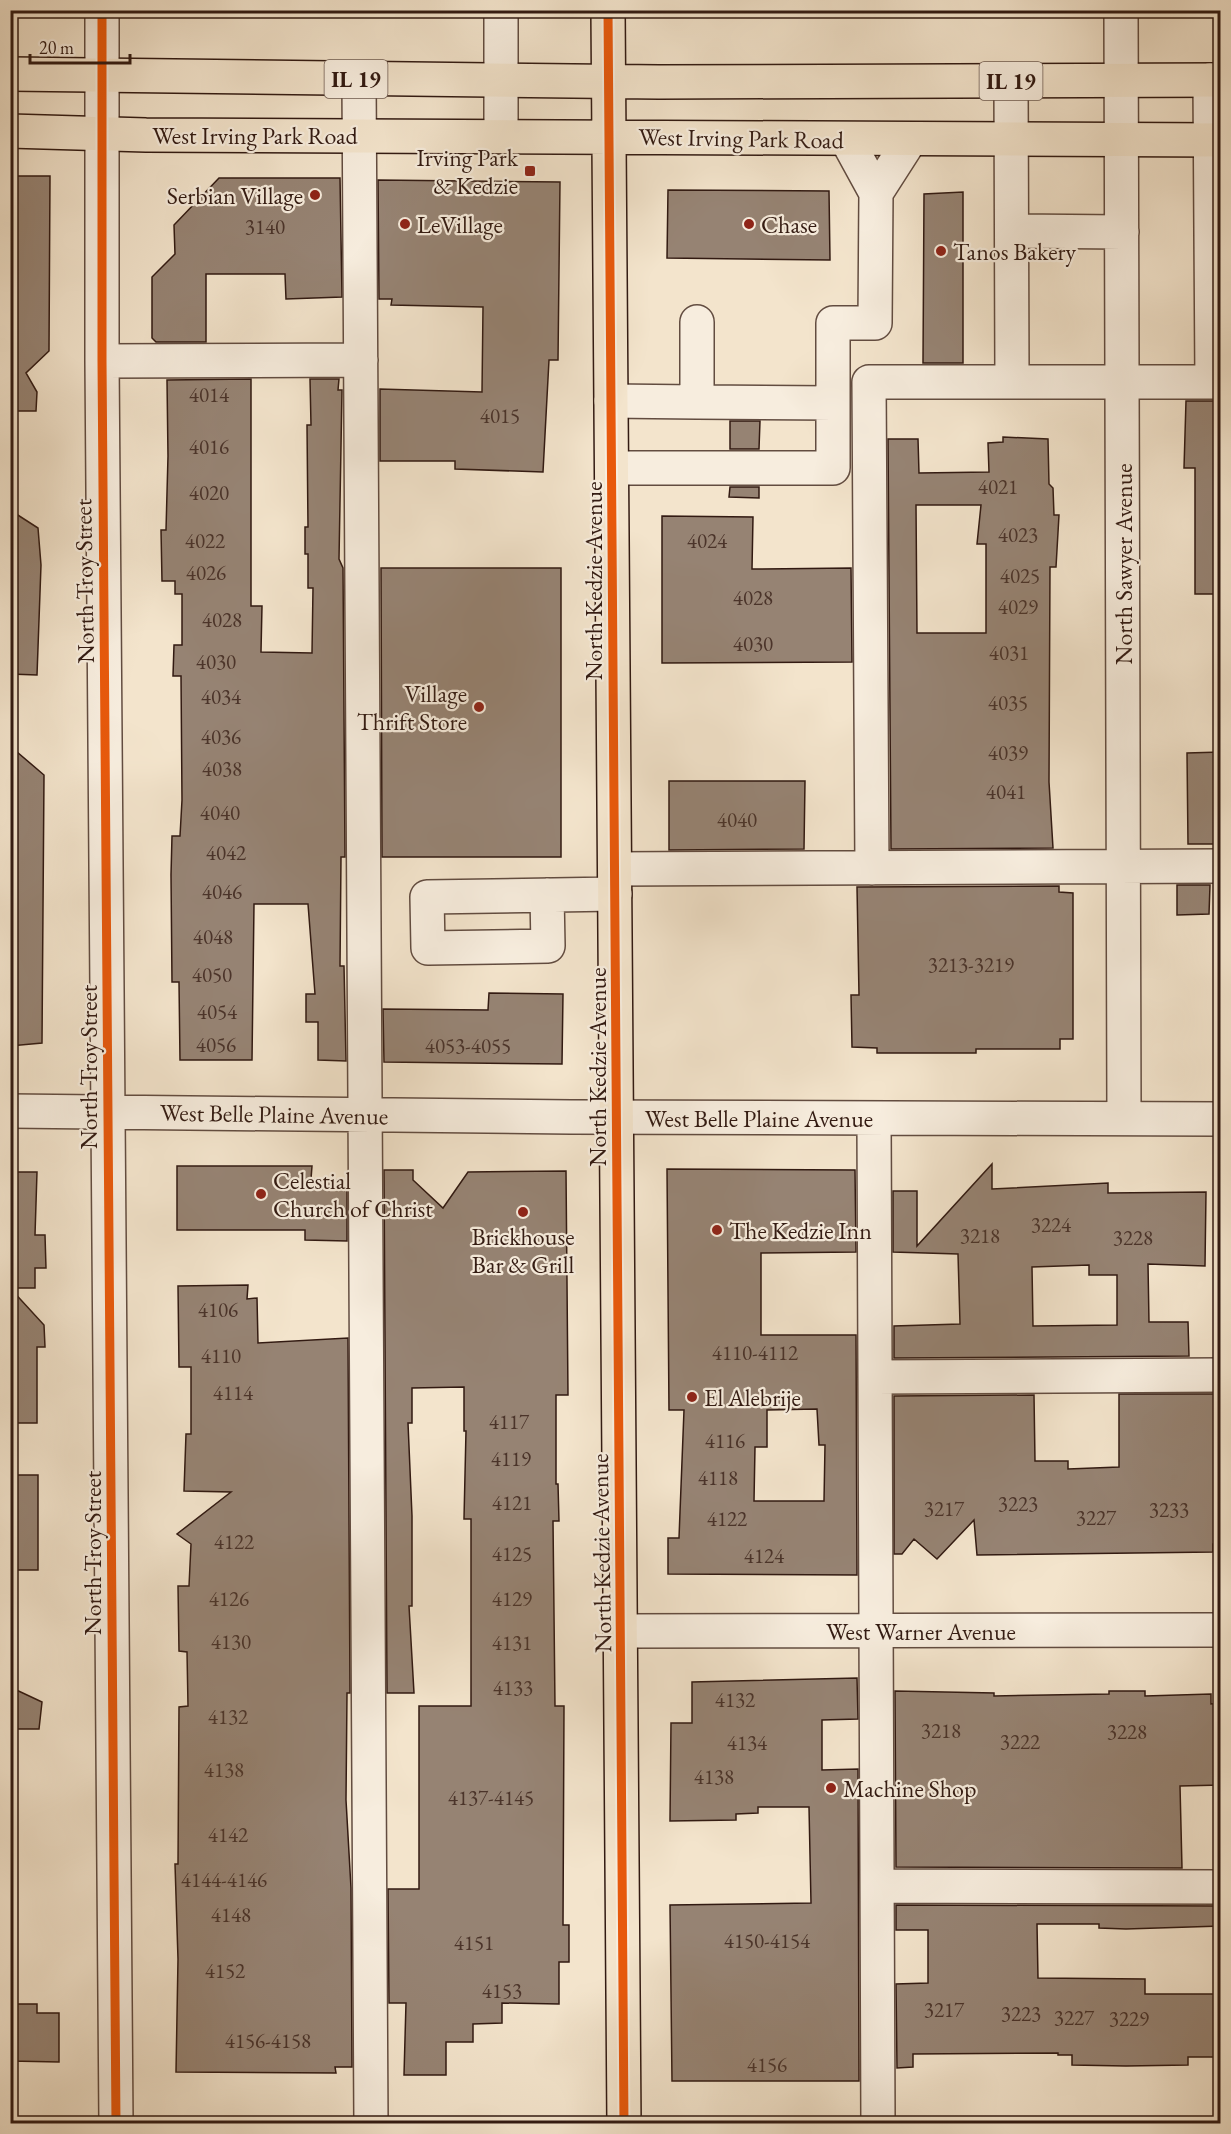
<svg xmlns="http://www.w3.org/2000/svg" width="1231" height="2134" font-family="'EB Garamond',serif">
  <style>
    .building { fill: #968373; stroke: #321a12; stroke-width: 1.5; fill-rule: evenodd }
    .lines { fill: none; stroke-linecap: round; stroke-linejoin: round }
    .minor-casing { stroke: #624c40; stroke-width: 36 }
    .major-casing { stroke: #321a12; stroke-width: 36 }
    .minor { stroke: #f7edde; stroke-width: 33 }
    .major { stroke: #f3e4cc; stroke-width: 33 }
    .cycleway-casing { stroke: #f7edde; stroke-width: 13 }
    .cycleway { stroke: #e8590c; stroke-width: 9 }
    .poi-dot { fill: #8f2418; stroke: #f7edde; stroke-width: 2 }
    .labels { text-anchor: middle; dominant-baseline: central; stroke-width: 4.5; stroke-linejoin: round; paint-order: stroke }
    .number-label { font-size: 21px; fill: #4b342a }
    .shield { fill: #f7edde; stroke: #6d594f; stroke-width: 1.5 }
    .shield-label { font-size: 22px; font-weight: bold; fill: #321a12 }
    .street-label { font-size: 24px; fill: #321a12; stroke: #f7edde }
    .poi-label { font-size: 24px; fill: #321a12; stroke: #f7edde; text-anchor: start }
  </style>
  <rect width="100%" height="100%" fill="#f3e4cc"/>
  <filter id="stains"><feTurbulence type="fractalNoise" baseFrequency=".00333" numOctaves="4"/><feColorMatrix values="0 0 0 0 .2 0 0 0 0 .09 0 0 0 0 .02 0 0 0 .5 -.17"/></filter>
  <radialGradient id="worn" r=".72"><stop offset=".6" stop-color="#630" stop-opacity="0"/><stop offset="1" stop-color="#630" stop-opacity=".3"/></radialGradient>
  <path class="building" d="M10 176H50L49 351 26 373 37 392 36 411H10Z
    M219 178H340L342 297 286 299 285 274H206V342H156L152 338V277L175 254 174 225Z
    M378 180 560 182 558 360H549L543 472 455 469V461H380V389L482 392 483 307 391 305 392 299H379Z
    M668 190 829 191 830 260 667 258Z
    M963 192V363H923L924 194Z
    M251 379V606H262L261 652 312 653 313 588H308V554H305V527H308L307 425H311L310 379H339L338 390H342L339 559 343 568 345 857H341L340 966H344L346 1061 318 1060V1022H306V994H315L308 904H254L252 1060H180L179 982H172L171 875 172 836H180L182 800 181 676H173L174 645H182V594H175V581H162L161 530H166L168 456 167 380Z
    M1186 401H1221V594H1195V468H1184Z
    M730 421H760L759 449H730Z
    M1003 437 1048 439 1049 484 1053 488 1054 515H1059L1056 567H1050L1049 782 1053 848 891 849 888 439H918L919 473 989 472 988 443 1003 442ZM916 505H981L977 544H986V633H917Z
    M730 487H759V498L729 497Z
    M10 510 38 528 41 565 37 675 10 674Z
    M662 516 753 517 752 569 851 568 852 662 662 663Z
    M381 568H561V857H382Z
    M10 746 44 775 42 1043 10 1046Z
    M1221 752V844H1188L1187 753Z
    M669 781H805L804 849 669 850Z
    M1177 885H1210L1209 914 1177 915Z
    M1059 886V892L1073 893V1039H1060V1049H976V1053H877V1048L852 1047 851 995H859L857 887Z
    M489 993 563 994 562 1064 384 1062 383 1009 488 1010Z
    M992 1164V1189L1108 1183V1193L1206 1192 1205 1266 1148 1264 1149 1322H1188L1189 1356 894 1358V1326L960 1324 958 1254 893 1252V1191H917V1246ZM1089 1265V1275H1117V1325L1033 1326 1032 1267Z
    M177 1166H312L311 1179 347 1180V1241L305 1240V1230H177Z
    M667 1169 855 1170 856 1252 761 1253V1335H856L857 1575 668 1574V1538H679L684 1410H669ZM817 1409 819 1445H825L824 1501H754L755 1447H767V1410Z
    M384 1170H413V1180L443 1208 468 1172 566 1171 568 1395H556V1484H558L559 1521H553L555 1706H564L563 1925H569V1962H559V2004L502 2003V2023L473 2024V2042H446V2075H404L406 2003H389L388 1889H419V1706H471V1519H464L466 1431H464V1387L412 1388V1423H408L412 1516V1606H409L414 1693H387Z
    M10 1172H37L35 1235H45L46 1268H35V1288H10Z
    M248 1285 247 1299 257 1298 258 1343 348 1338 350 1693H347L346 1800 351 1888 352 2067H335L336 2073 176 2072 178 1959 175 1864H178L179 1707 188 1706 187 1652 179 1651 178 1586H189L191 1544 177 1534 231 1492 184 1491 186 1434H191V1367H179L178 1286Z
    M10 1288 44 1325 45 1347H37V1423H10Z
    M1119 1394H1221V1544H1213V1552L977 1555 974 1520 937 1559 914 1539 902 1554H894V1396L1034 1395 1035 1461H1068V1469L1119 1467Z
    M10 1475H38V1570H10Z
    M857 1678 858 1719 822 1720V1770L858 1769 859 2081H672L670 1905 811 1903 809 1807H758V1813L736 1814V1820L670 1821 671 1723H692V1682Z
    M10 1687 42 1702 39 1729H10Z
    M895 1691 994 1693V1696L1109 1694V1691H1145V1696L1211 1694V1704L1221 1703V1785L1180 1786 1182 1868 896 1867Z
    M896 1905 1221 1906V1926L1126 1929 1099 1928V1924H1037L1038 1978 1145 1979V1994H1221V2057H1188V2065L1126 2066 1072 2065V2055H1058V2053L913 2054V2067L897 2068 896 1984 928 1983V1930H896Z
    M10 2004H37V2013H59V2062L10 2061Z"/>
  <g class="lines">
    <g class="minor-casing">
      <path id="minor" d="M102 10V361L116 2124
        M1121 10 1124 1118
        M359 79 371 2124
        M1210 80 1212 382
        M1011 81 1012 382
        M501 136V10
        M847 140 876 193 910 140
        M1013 231 1122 232
        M102 361 361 360
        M611 401 697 402V322
        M697 402 833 403
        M612 468H833V323H875L876 193
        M872 868 869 382H1220
        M615 869 1220 866
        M547 895 548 946 428 948 427 897 615 894
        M10 1111 571 1117 1220 1119
        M874 1118 878 2124
        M875 1377 1220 1375
        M622 1631 1220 1630
        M878 1886 1220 1887"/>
    </g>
    <g class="major-casing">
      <path id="major" d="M608 10 624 2124
        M10 74 659 82 1220 80
        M10 131 146 135 1220 140"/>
    </g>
    <use href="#minor" class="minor"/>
    <use href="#major" class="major"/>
    <g class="cycleway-casing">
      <path id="cycleway" d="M102 10V361L116 2124
        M608 10 624 2124"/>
    </g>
    <use href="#cycleway" class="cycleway"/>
  </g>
  <g class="poi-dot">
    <rect x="524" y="165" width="12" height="12" rx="3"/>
    <circle cx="315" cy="195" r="6"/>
    <circle cx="405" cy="224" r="6"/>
    <circle cx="749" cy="224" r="6"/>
    <circle cx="941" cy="251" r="6"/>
    <circle cx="479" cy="707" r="6"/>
    <circle cx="261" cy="1194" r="6"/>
    <circle cx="523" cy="1212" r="6"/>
    <circle cx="717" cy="1230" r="6"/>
    <circle cx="692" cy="1397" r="6"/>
    <circle cx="831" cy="1788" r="6"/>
  </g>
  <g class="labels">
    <g class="number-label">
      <text x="265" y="226">3140</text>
      <text x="209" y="394">4014</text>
      <text x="500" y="415">4015</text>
      <text x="209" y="446">4016</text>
      <text x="998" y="486">4021</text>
      <text x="209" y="492">4020</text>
      <text x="1018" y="534">4023</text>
      <text x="205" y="540">4022</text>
      <text x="707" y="540">4024</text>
      <text x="206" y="572">4026</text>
      <text x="1020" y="575">4025</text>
      <text x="753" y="597">4028</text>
      <text x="1018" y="606">4029</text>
      <text x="222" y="619">4028</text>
      <text x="753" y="643">4030</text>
      <text x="1009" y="652">4031</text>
      <text x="216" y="661">4030</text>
      <text x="221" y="696">4034</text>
      <text x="1008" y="702">4035</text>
      <text x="221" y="736">4036</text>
      <text x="1008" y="752">4039</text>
      <text x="222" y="768">4038</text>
      <text x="1006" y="791">4041</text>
      <text x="220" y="812">4040</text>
      <text x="737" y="819">4040</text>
      <text x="226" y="852">4042</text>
      <text x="222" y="891">4046</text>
      <text x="213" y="936">4048</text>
      <text x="971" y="964">3213-3219</text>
      <text x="212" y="974">4050</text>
      <text x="217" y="1011">4054</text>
      <text x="216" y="1044">4056</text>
      <text x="468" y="1045">4053-4055</text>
      <text x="1051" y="1224">3224</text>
      <text x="980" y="1235">3218</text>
      <text x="1133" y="1237">3228</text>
      <text x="218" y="1309">4106</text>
      <text x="755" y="1352">4110-4112</text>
      <text x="221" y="1355">4110</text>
      <text x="233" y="1392">4114</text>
      <text x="509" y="1421">4117</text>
      <text x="725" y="1440">4116</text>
      <text x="511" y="1458">4119</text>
      <text x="718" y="1477">4118</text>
      <text x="512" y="1502">4121</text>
      <text x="1018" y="1503">3223</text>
      <text x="944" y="1508">3217</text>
      <text x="1169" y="1509">3233</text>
      <text x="1096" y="1517">3227</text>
      <text x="727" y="1518">4122</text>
      <text x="234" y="1541">4122</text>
      <text x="512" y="1553">4125</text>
      <text x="764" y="1555">4124</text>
      <text x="229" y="1598">4126</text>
      <text x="512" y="1598">4129</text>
      <text x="231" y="1641">4130</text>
      <text x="512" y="1642">4131</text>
      <text x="513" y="1687">4133</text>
      <text x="735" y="1699">4132</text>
      <text x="228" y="1716">4132</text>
      <text x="941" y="1730">3218</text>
      <text x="1127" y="1731">3228</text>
      <text x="1020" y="1741">3222</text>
      <text x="747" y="1742">4134</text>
      <text x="224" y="1769">4138</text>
      <text x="714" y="1776">4138</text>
      <text x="491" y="1797">4137-4145</text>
      <text x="228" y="1834">4142</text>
      <text x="224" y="1879">4144-4146</text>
      <text x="231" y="1914">4148</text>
      <text x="767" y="1940">4150-4154</text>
      <text x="474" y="1942">4151</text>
      <text x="225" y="1970">4152</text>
      <text x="502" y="1990">4153</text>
      <text x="944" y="2009">3217</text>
      <text x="1021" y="2013">3223</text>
      <text x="1074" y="2017">3227</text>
      <text x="1129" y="2018">3229</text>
      <text x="268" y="2040">4156-4158</text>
      <text x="767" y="2064">4156</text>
    </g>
    <g class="shield">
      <rect x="324.5" y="60" width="63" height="38" rx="4.5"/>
      <rect x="979.5" y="62" width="63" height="38" rx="4.5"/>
    </g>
    <g class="shield-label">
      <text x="356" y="79">IL 19</text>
      <text x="1011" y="81">IL 19</text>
    </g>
    <g class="street-label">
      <text x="255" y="135">West Irving Park Road</text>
      <text transform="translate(741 138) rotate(1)">West Irving Park Road</text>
      <text transform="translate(1123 564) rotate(-90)">North Sawyer Avenue</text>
      <text transform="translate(84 581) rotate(-91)">North Troy Street</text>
      <text transform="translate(593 581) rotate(-90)">North Kedzie Avenue</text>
      <text transform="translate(88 1067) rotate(-90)">North Troy Street</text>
      <text transform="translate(597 1067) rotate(-90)">North Kedzie Avenue</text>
      <text transform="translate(274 1114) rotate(1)">West Belle Plaine Avenue</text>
      <text x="759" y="1118">West Belle Plaine Avenue</text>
      <text transform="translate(92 1553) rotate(-90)">North Troy Street</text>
      <text transform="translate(601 1553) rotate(-91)">North Kedzie Avenue</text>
      <text x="921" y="1631">West Warner Avenue</text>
    </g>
    <g class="poi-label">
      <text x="518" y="157" text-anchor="end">Irving Park<tspan x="518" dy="28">&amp; Kedzie</tspan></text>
      <text x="303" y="195" text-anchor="end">Serbian Village</text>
      <text x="417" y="224">LeVillage</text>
      <text x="761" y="224">Chase</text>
      <text x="953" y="251">Tanos Bakery</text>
      <text x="467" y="693" text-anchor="end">Village<tspan x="467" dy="28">Thrift Store</tspan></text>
      <text x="273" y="1180">Celestial<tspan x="273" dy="28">Church of Christ</tspan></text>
      <text x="729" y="1230">The Kedzie Inn</text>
      <text x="523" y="1236" text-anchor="middle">Brickhouse<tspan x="523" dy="28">Bar &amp; Grill</tspan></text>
      <text x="704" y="1397">El Alebrije</text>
      <text x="843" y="1788">Machine Shop</text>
    </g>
  </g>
  <rect width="1231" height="2134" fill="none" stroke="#f3e4cc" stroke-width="36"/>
  <rect x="12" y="12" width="1207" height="2110" fill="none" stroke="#321a12" stroke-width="3"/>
  <rect x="18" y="18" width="1195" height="2098" fill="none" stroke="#321a12" stroke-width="1.5"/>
  <path d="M30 54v9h100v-9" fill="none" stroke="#321a12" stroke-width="3"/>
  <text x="39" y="54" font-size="18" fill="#321a12" stroke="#f7edde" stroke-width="4.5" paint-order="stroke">20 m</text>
  <rect width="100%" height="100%" filter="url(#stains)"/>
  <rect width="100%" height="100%" fill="url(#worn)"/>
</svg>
